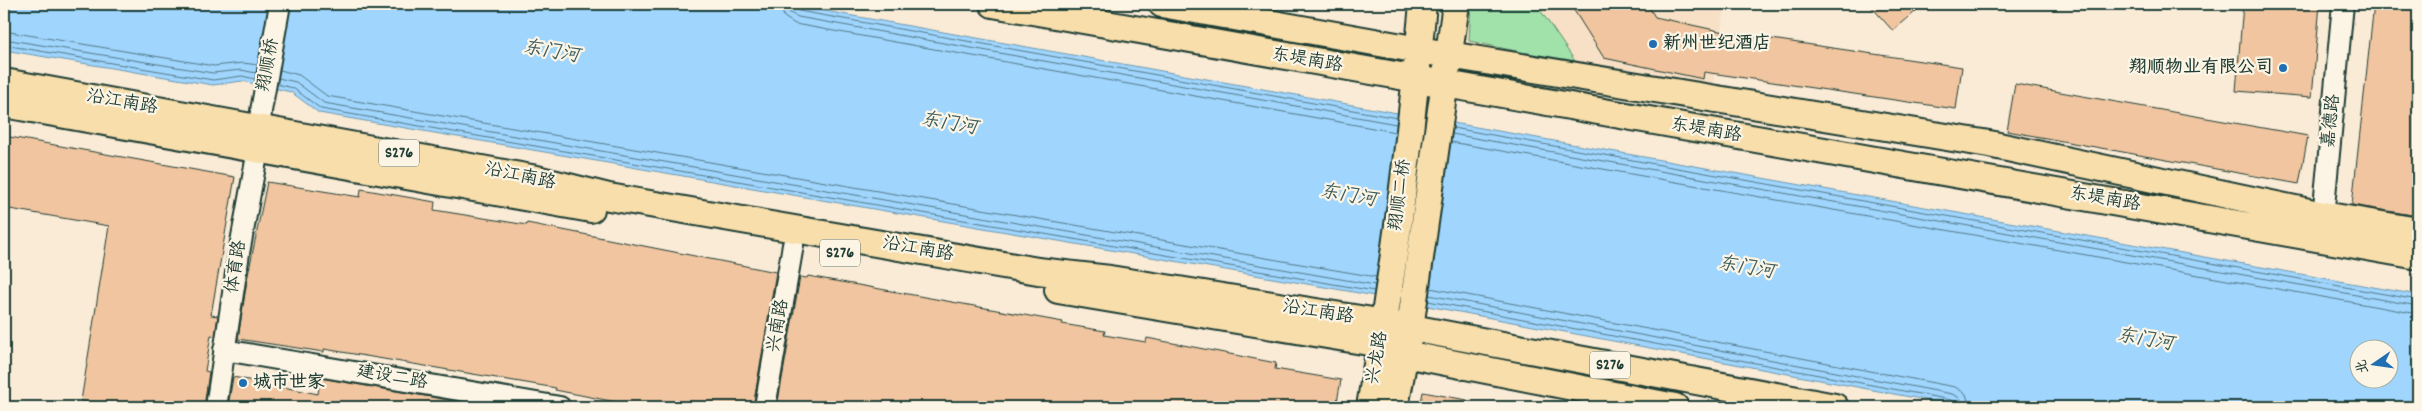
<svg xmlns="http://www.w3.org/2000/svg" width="2422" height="411" font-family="Dekko,'LXGW WenKai TC',sans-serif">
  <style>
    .built { fill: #f7e0c6 }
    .green { fill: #a1e2ab; stroke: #609070 }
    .water { fill: #a0d5fe; stroke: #6c98ad; fill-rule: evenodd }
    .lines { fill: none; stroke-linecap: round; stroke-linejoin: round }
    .shore { stroke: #537a85; stroke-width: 1 }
    .building { fill: #f0c59f; stroke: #1f3d34 }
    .minor-casing { stroke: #1f3d34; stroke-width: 24 }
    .major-casing { stroke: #1f3d34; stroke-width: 30 }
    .minor { stroke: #fcf5e5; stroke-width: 20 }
    .major { stroke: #f8deab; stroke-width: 26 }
    .poi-dot { fill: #1f6fb2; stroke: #fcf5e5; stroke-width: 2 }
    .labels { text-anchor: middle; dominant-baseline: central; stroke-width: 4.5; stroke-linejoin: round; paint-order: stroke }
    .shield { fill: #fcf5e5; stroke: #617469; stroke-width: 1 }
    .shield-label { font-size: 16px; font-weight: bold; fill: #1f3d34 }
    .poi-label { font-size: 18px; font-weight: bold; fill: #1f3d34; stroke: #fcf5e5; text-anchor: start }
    .street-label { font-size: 18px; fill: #1f3d34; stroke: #fcf5e5 }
    .water-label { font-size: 19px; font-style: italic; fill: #395b5c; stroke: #fcf5e5 }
  </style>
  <rect width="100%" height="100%" fill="#faebd7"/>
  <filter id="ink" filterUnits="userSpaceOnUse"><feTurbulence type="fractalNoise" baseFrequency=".02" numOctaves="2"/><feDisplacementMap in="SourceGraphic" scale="10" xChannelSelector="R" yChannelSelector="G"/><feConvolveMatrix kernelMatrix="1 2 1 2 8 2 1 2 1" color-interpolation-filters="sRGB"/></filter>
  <g filter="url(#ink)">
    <path class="built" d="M1455 4H1723L1725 6 1711 99 1449 54Z"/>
    <path class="green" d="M1471 4H1536L1577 64 1469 41Z"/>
    <path class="water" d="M4 4H786L2418 295V407H1963L1353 292 319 113 291 92 242 81 213 85 4 50ZM2360 348H2390V378H2360Z"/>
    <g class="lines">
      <path class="shore" d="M780 4 784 17 795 24 1395 132
        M787 4 790 13 798 17 1396 124
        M794 4 795 8 799 11 1397 118
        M4 31 214 66 243 63 258 65
        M4 39 213 73 241 70 256 73
        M4 45 213 80 242 76 255 79
        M280 70 299 75 327 96 1376 277
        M278 78 296 82 324 103 1375 285
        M277 84 293 88 321 109 1374 291
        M1453 128 2418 300
        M1452 134 2418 306
        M1451 142 2418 314
        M1430 288 1955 387 1966 394 1970 407
        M1429 295 1952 394 1960 398 1963 407
        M1428 301 1951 400 1955 403 1956 407"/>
    </g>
    <path class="building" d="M1570 4H1647L1655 17 1724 32 1962 67 1956 109 1704 72 1703 79 1604 58Z
      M1869 4H1924L1893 31Z
      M2243 4H2320L2312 97 2236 91Z
      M2374 4H2418V216L2352 205Z
      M2015 84 2308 136 2299 184 2007 131Z
      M4 136 235 177 211 315 218 316 215 336 211 335 205 371 209 372 204 407H118L81 401 109 226 4 208Z
      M267 182 360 197 361 189 435 202 434 210 527 225V223L776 272 753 407H641L555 390 556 388 324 349V352L238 339 247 280Z
      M808 276 1063 322 1062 324 1105 331 1104 335 1146 342 1147 338 1276 363 1275 369 1341 380 1336 407H777L800 277 807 278Z
      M233 377 318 394 320 378 454 401 453 407H228Z
      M1423 392 1467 400 1466 407H1420Z"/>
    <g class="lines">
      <g class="minor-casing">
        <path id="minor" d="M2322 228 2343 4
          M224 350 560 407
          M216 407 239 253 258 150 261 111 280 4
          M765 407 793 245"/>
      </g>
      <g class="major-casing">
        <path id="major" d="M993 4 2418 256
          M1162 4 1419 50 1989 144 2323 215 2418 231
          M4 82 537 179 609 197 1038 271 1110 279 1385 323 1835 407
          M4 104 591 209
          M1058 290 1381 344 1405 354 1675 407
          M1370 407C1393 274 1411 139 1423 4
          M1395 407 1412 314 1456 4"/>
      </g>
      <use href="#minor" class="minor"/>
      <use href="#major" class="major"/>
    </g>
  </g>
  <g class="poi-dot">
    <circle cx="1653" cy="44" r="5"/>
    <circle cx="2283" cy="68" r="5"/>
    <circle cx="243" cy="383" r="5"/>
  </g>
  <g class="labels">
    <g class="shield">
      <rect x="379" y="139.5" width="40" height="27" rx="4"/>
      <rect x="820" y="239.5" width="40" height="27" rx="4"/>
      <rect x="1590" y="351.5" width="40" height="27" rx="4"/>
    </g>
    <g class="shield-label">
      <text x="399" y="153">S276</text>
      <text x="840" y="253">S276</text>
      <text x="1610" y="365">S276</text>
    </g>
    <g class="poi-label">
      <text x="1663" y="44">新州世纪酒店</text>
      <text x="2273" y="68" text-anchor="end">翔顺物业有限公司</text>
      <text x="253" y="383">城市世家</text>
    </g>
    <g class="street-label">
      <text transform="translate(1307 61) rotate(10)">东堤南路</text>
      <text transform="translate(269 65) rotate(-80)">翔顺桥</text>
      <text transform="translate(122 103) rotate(10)">沿江南路</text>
      <text transform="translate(2332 121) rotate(-84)">嘉德路</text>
      <text transform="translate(1706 131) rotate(10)">东堤南路</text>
      <text transform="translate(520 177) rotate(12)">沿江南路</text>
      <text transform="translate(1401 195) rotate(-83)">翔顺二桥</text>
      <text transform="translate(2105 200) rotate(10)">东堤南路</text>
      <text transform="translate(918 250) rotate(10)">沿江南路</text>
      <text transform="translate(237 267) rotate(-81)">体育路</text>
      <text transform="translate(1318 313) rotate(9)">沿江南路</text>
      <text transform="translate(779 326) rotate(-80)">兴南路</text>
      <text transform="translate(1378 358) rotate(-80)">兴龙路</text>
      <text transform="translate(392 378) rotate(10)">建设二路</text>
    </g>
    <g class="water-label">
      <text transform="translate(551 53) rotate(10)">东门河</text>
      <text transform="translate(949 125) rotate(10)">东门河</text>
      <text transform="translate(1348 197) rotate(10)">东门河</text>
      <text transform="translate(1746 269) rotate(10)">东门河</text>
      <text transform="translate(2145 341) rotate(10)">东门河</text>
    </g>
  </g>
  <rect width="2422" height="411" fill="none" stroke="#fcf5e5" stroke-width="20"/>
  <rect x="10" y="10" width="2402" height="391" fill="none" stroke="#1f3d34" stroke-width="2" filter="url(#ink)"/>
  <g transform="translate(2374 364) rotate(257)"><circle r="24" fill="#fcf5e5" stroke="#a4ab9e"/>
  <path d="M0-4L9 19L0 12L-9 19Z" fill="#1f6fb2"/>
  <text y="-8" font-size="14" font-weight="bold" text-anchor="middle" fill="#1f3d34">北</text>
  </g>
</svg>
